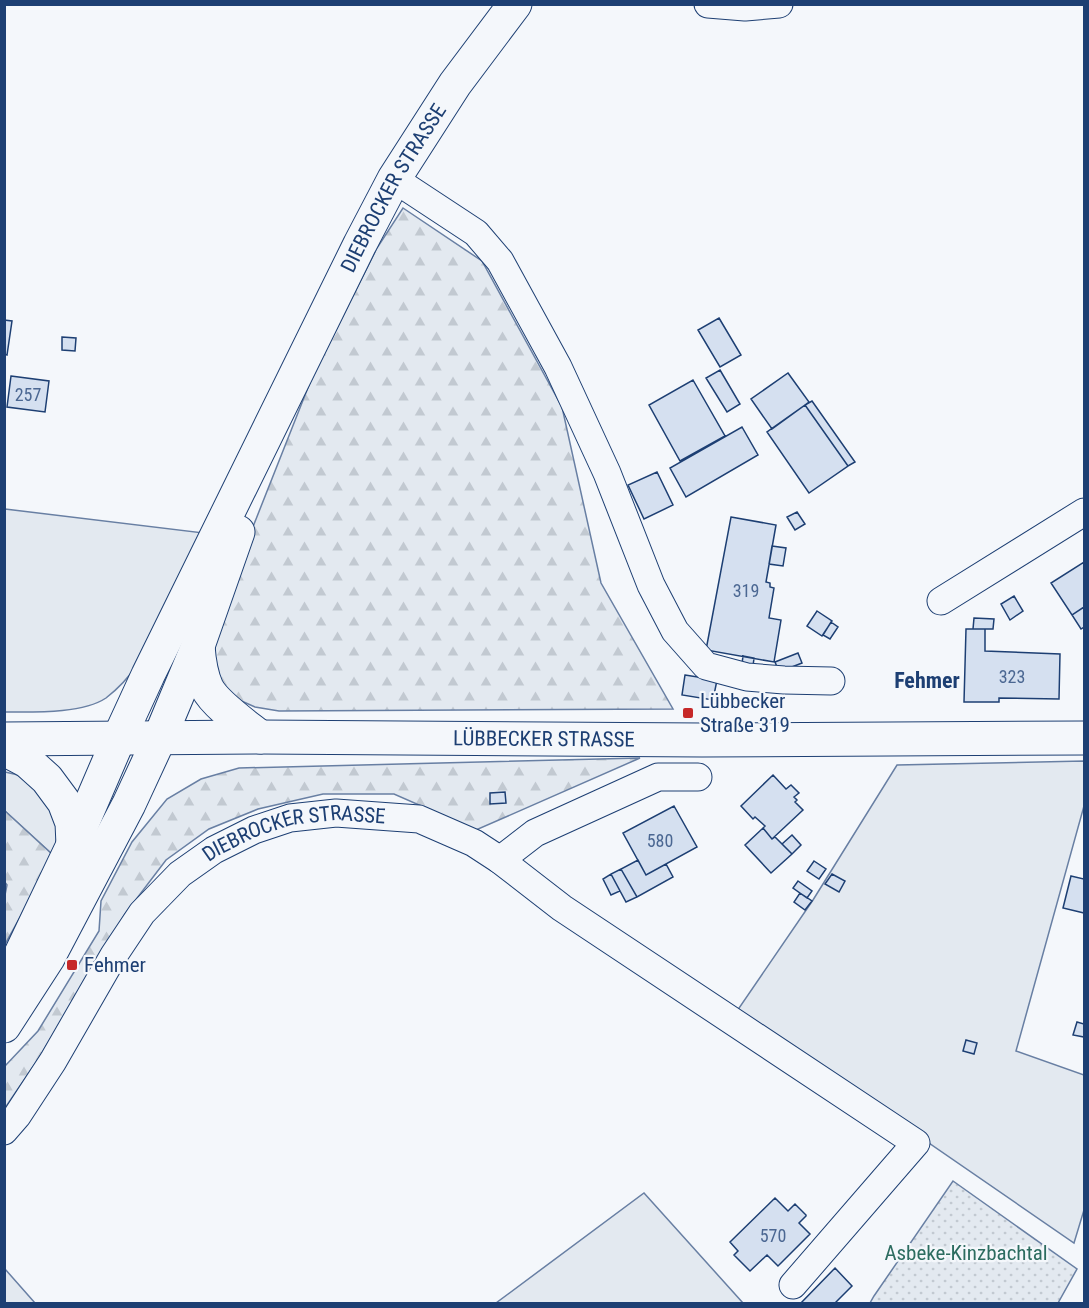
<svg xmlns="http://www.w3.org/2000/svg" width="1089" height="1308" font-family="'Roboto Condensed',sans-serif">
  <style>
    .green { fill: #e3e9f0; stroke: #687fa3; stroke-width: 1.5 }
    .forest { fill: url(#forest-firs); stroke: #687fa3; stroke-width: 1.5 }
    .park { fill: url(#park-dots); stroke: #687fa3; stroke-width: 1.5 }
    .building { fill: #d5e0f0; stroke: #1d3f73; stroke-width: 1.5 }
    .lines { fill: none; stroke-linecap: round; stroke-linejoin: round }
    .minor-casing { stroke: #1d3f73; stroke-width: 29 }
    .major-casing { stroke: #1d3f73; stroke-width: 35 }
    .minor { stroke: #f4f7fb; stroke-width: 27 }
    .major { stroke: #f4f7fb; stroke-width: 33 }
    .poi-dot { fill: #c62828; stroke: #f4f7fb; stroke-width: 2 }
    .labels { text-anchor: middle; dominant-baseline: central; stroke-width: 4.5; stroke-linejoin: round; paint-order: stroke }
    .number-label { font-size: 18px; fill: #4b6792 }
    .street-label { font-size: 21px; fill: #1d3f73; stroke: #f4f7fb }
    .poi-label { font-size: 21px; fill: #1d3f73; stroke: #f4f7fb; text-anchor: start }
    .park-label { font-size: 21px; fill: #2c6c60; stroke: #f4f7fb }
    .neighbourhood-label { font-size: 22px; font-weight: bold; fill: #1d3f73; stroke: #f4f7fb }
  </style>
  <defs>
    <pattern id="forest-firs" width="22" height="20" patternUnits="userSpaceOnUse" patternTransform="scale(1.5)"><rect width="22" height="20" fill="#e3e9f0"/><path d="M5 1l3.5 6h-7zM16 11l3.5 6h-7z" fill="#c2c9d1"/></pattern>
    <pattern id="park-dots" width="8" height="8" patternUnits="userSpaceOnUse" patternTransform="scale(1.5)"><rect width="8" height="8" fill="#e3e9f0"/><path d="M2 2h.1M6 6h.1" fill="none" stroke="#c2c9d1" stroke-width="1.8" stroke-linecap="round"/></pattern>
  </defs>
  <rect width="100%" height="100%" fill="#f4f7fb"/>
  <path class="green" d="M5 509 204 533 138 664C129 677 119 688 106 698 82 714 33 712 5 712Z
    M1084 761V806L1016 1051 1084 1075V1210L1074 1243 737 1011 813 900 897 765Z
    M5 772C33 776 53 798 57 827 58 836 55 847 54 856L5 811Z
    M644 1193 743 1303H496Z
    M5 1269 35 1303H5Z"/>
  <path class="forest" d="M403 208 482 261 562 407 601 583 673 709 279 711 255 707 237 699 226 688 216 673 214 636 226 595 311 380 377 248Z
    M640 758 476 830 394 794H323L258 809 209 829 166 860 125 914 39 1058 5 1108V1066L38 1031 99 931 101 901 132 842 167 799 201 779 239 768Z
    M5 811 54 856 4 946V900L7 885 4 881Z"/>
  <path class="park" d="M953 1181 1077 1269 1058 1303H870L874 1296Z"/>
  <path class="building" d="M719 318 741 355 720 367 698 330Z
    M4 320 12 321 7 355 4 354Z
    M62 337 76 338 75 351 62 350Z
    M720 370 740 404 727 412 706 378Z
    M788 373 809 402 772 429 751 399Z
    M11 376 49 381 45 412 7 407Z
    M693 380 725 436 680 461 649 405Z
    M812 401 855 462 848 466 805 405Z
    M805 405 848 466 809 493 767 432Z
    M742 427 758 455 686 497 670 468Z
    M657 472 673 505 644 519 628 485Z
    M797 512 805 524 795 530 787 517Z
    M731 517 776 525 766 582 770 583V587L774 588 769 618 781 620 774 662 706 650Z
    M772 546 786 548 783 566 769 564Z
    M1084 562V607L1072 615 1051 583Z
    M1014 596 1023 611 1010 620 1001 604Z
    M1084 607V627L1081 629 1072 615Z
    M817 611 832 621 822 636 807 626Z
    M974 618 994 619 993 629H973Z
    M831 622 838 627 830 639 823 635Z
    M966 629H985V651L1060 654 1059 699 999 698V702H964Z
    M798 653 802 663 779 672 775 662Z
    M743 656 754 658 753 666 742 664Z
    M685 675 717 680 713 700 682 695Z
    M773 775 786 789 791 785 799 793 794 797 797 800 795 802 803 810 772 839 763 828 765 826 755 817 753 819 741 806Z
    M505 792 506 803 490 804V793Z
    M674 806 697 847 646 875 623 833Z
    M763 828 772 839 775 837 792 854 771 873 745 845Z
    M792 835 801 845 792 854 782 844Z
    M638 860 646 875 666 864 673 877 637 897 621 869Z
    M814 861 826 869 819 879 807 871Z
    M621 869 637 897 626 902 611 874Z
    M611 874 620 891 611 895 603 879Z
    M832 874 845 881 839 892 825 884Z
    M1071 876 1084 879V913L1063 908Z
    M798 881 812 891 807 898 793 888Z
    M800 893 812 901 805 910 794 902Z
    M1077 1022 1084 1024V1037L1073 1035Z
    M966 1040 977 1043 974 1054 963 1051Z
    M775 1198 788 1211 795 1204 806 1215V1216L799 1223 810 1234 778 1266 767 1255 750 1271 734 1255 738 1251 730 1242Z
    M835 1268 852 1286 834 1304H800Z"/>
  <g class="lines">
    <g class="minor-casing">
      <g id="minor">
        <path d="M708 4 745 7 779 4"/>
        <path d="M394 179 476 233 500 261 558 367 607 473 651 585 675 631 706 666 747 677 784 680 831 681"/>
        <path d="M941 601 1084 512"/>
        <path d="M500 860 535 833 658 777H698"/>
        <path id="s1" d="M4 1131 17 1116 53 1061 114 955 142 913 180 874 214 850 254 830 290 818 336 813 419 819 474 843 500 860 562 908 916 1143 793 1285"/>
      </g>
    </g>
    <g class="major-casing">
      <g id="major">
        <path d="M198 646C199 660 201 675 207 688 215 704 245 725 260 737"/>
        <path id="s2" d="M4 739 260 737 702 740 1084 738"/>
        <path d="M4 749 27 761 47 779 64 802 72 823 73 845"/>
        <path id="s3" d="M4 989 73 845 119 738 148 675 360 244 394 179 455 84 515 4"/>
        <path d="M4 1026 48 958 129 804 160 737 198 646 238 532"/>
      </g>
    </g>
    <use href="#minor" class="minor"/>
    <use href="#major" class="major"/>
  </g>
  <g class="poi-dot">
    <rect x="682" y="707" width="12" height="12" rx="3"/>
    <rect x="66" y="959" width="12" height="12" rx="3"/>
  </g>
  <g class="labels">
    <g class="number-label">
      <text x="28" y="394">257</text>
      <text x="746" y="590">319</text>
      <text x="1012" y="676">323</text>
      <text x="660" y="840">580</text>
      <text x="773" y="1235">570</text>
    </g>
    <g class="street-label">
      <text stroke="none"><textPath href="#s3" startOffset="891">DIEBROCKER STRASSE</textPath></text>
      <text stroke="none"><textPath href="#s2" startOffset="540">LÜBBECKER STRASSE</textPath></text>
      <text stroke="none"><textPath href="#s1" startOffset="438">DIEBROCKER STRASSE</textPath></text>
    </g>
    <g class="poi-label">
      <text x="700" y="701">Lübbecker<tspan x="700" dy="24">Straße 319</tspan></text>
      <text x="84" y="965">Fehmer</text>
    </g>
    <g class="park-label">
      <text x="966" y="1253">Asbeke-Kinzbachtal</text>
    </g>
    <g class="neighbourhood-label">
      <text x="927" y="680">Fehmer</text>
    </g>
  </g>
  <rect width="1089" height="1308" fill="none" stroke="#1d3f73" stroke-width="12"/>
</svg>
